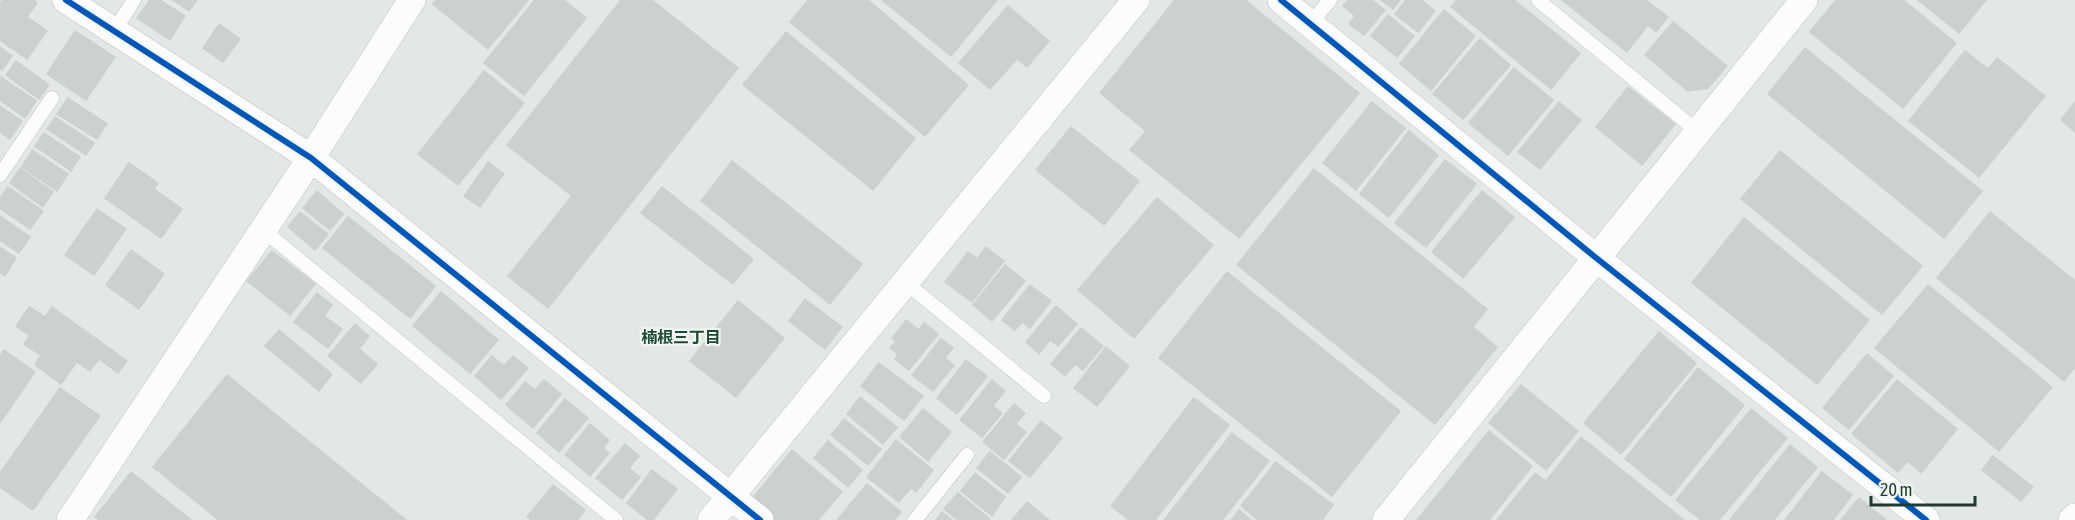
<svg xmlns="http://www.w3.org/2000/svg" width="2075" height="520" font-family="'Asap Condensed','Noto Sans JP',sans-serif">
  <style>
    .building { fill: #ccd1ce; stroke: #cbd1cd; stroke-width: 1.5 }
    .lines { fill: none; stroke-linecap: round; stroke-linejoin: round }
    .lane-casing { stroke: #bfc4c1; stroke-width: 15 }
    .street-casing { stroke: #bfc4c1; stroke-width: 28 }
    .lane { stroke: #fbfcfb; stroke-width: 14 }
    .street { stroke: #fbfcfb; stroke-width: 27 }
    .cycleway-casing { stroke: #f0f7f2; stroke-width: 10 }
    .cycleway { stroke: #0057b8; stroke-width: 6 }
    .labels { text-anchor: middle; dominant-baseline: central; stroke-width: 4.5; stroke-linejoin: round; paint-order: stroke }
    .neighbourhood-label { font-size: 16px; font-weight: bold; fill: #1f4936; stroke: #f0f7f2 }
  </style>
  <rect width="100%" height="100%" fill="#e2e8e4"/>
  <path class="building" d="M3 0H34L37 3 27 17 47 31 27 59 0 40V3Z
    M150 0H160L185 16 170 40 137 18Z
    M173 0H197L189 11Z
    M436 0H528L488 49 433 4Z
    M535 0H564L586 18 524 95 484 63Z
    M621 0H652L738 68 548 308 508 276 572 196 507 145Z
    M808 0H868L968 85 925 136 790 22Z
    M882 0H997L951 56Z
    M1175 0H1245L1359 93 1239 238 1130 150 1146 131 1100 93Z
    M1348 0H1372L1385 10 1364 35 1349 24 1355 16 1343 6Z
    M1381 0H1400L1393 9Z
    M1406 0H1421L1435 11 1418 32 1395 14Z
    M1457 0H1514L1580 53 1551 89 1451 7Z
    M1562 0H1646L1668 17 1656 32 1648 25 1627 52Z
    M1836 0H1903L1956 43 1903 108 1810 32Z
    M1918 0H1986L1959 33Z
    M1008 6 1049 41 1027 67 1017 59 990 89 959 63Z
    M1444 10 1475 36 1431 90 1400 64Z
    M1388 15 1414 36 1397 57 1371 36Z
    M1673 22 1727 66 1708 88 1688 91 1645 55Z
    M219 24 240 39 223 62 203 48Z
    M75 31 115 57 86 100 47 74Z
    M786 32 915 138 873 190 743 85Z
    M1480 39 1510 65 1463 119 1433 94Z
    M0 47 12 56 2 70 0 69Z
    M1805 48 1982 191 1944 238 1768 94Z
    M1965 51 1988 69 1997 58 2045 96 1979 177 1909 121Z
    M16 61 49 85 39 99 6 75Z
    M1514 68 1553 100 1508 155 1469 123Z
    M484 71 524 103 458 185 418 154Z
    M1 77 36 101 25 118 0 100Z
    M1628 87 1675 124 1642 165 1596 127Z
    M68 98 107 124 97 139 57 114Z
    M1372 102 1405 128 1356 190 1323 163Z
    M1559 102 1581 120 1540 169 1518 152Z
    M2075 102V132L2061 120Z
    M0 106 22 121 10 139 0 132Z
    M55 117 94 143 86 155 47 129Z
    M1071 127 1139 181 1104 225 1036 170Z
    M1409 131 1438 155 1389 217 1360 194Z
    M44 133 80 157 71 171 35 146Z
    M32 150 68 174 57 191 22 167Z
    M1780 151 1922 266 1882 314 1741 199Z
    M1445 160 1476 184 1426 247 1395 223Z
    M732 161 862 264 830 304 701 201Z
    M488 162 504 174 480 207 464 196Z
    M129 163 158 183 154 189 182 209 161 238 105 198Z
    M20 168 53 192 43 207 10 183Z
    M1314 169 1487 309 1473 327 1497 347 1435 424 1237 265Z
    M8 187 43 211 30 229 0 208V198Z
    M662 187 753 259 733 284 641 213Z
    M317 191 343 214 330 230 303 208Z
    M1482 191 1514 217 1463 278 1432 252Z
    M1157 198 1213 245 1134 338 1078 290Z
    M97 209 126 229 94 275 65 255Z
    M300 212 328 234 315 250 288 227Z
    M1990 212 2075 281V367L2064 381 1937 278Z
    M0 216 30 237 19 253 0 240Z
    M348 217 435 286 410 318 323 248Z
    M1744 218 1869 320 1817 384 1692 283Z
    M0 247 16 258 5 276 0 273Z
    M986 247 1004 261 972 302 945 282 968 252 977 259Z
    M131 250 164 274 139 309 106 285Z
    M272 251 315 284 290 315 247 281Z
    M1005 265 1025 281 992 321 973 305Z
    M1227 272 1400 411 1332 496 1159 358Z
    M1030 285 1051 301 1030 328 1022 322 1015 330 1002 320Z
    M1928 285 2052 387 1999 451 1875 348Z
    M441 292 498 340 470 373 413 326Z
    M317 293 332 305 324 316 342 329 328 348 294 322Z
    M805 299 842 327 825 349 789 321Z
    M738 301 784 338 736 397 690 361Z
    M1056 306 1077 324 1058 346 1050 340 1039 354 1026 342Z
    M29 307 45 317 52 307 127 361 118 373 99 359 90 371 77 362 61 384 35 365 41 355 24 344 30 336 16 326Z
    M906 320 919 330 924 323 938 334 909 370 895 359 898 354 890 348 896 341 892 338Z
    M355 324 369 336 359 349 377 364 361 383 328 356Z
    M1081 328 1103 346 1083 370 1075 364 1065 376 1051 364Z
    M279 330 332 374 319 391 265 346Z
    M1659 332 1696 363 1621 454 1584 423Z
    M941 339 953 348 945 358 954 365 933 391 912 375Z
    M1106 347 1129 366 1097 406 1074 388Z
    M4 350 35 372 0 423V356Z
    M1867 354 1893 376 1849 429 1823 408Z
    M492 356 504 366 513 356 528 368 501 399 475 376Z
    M966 360 987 376 957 414 937 398Z
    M879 363 923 396 904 420 861 386Z
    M1698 368 1744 405 1671 496 1625 459Z
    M227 375 406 520H219L153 467Z
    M544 380 561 394 533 428 506 405 525 382 535 390Z
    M992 380 1005 391 993 406 1002 413 982 437 960 420Z
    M1897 380 1957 429 1921 473 1908 461 1898 472 1852 434Z
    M1521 385 1578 431 1546 470 1489 423Z
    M60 388 100 416 33 510 0 487V473Z
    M860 397 897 427 883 444 847 414Z
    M1194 398 1229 425 1155 520H1129L1111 506Z
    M565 399 588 418 559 452 537 433Z
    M1014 404 1025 413 1016 424 1026 432 1004 459 983 442Z
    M923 409 951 432 928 461 900 437Z
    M1751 409 1787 438 1719 520H1701L1676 500Z
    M844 419 881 449 868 465 831 435Z
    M1041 421 1062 438 1030 477 1009 461Z
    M590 424 609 440 603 448 609 453 590 476 565 455Z
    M1489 431 1532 466 1489 520H1417Z
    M1232 433 1269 461 1222 520H1164Z
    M1581 437 1684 520H1497L1535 473 1546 481Z
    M896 440 933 470 916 492 911 488 899 502 867 477Z
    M828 441 862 470 848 487 814 458Z
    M625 444 639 456 629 468 640 477 622 499 596 478Z
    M1790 445 1817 467 1774 520H1730Z
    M792 450 842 492 818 520H773L750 501Z
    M990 452 1021 477 1008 493 977 468Z
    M1993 456 2033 487 2021 501 1982 470Z
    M1276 462 1333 505 1322 520H1258L1241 506Z
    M652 470 677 489 653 520H648L627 503Z
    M131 472 191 520H99L95 517Z
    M1822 472 1852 495 1833 520H1785Z
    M975 473 1005 497 992 516 961 491Z
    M867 484 901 512 894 520H837Z
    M553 485 585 510 577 520H531L527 517Z
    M958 493 990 519V520H958L944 509Z
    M1859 498 1886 520H1841Z
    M1027 502 1049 520H1012Z
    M1239 510 1251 520H1231Z
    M942 512 952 520H936Z"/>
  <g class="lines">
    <g class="lane-casing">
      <path id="lane" d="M1538 0 1697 131
        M1310 24 1330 0
        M114 31 134 0
        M0 175 52 98
        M263 230 616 520
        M905 282 1044 396
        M915 520 967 455"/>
    </g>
    <g class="street-casing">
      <path id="street" d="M66 0 311 158 760 520
        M1281 0 1595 257 1926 520
        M70 520 311 158 412 0
        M711 520 1136 0
        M1386 520 1804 0
        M2072 520 2075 517"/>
    </g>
    <use href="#lane" class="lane"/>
    <use href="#street" class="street"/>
    <g class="cycleway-casing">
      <path id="cycleway" d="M66 0 311 158 760 520
        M1281 0 1595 257 1926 520"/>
    </g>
    <use href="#cycleway" class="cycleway"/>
  </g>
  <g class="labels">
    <g class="neighbourhood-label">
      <text x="681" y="337">楠根三丁目</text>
    </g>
  </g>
  <path d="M1871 496v9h104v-9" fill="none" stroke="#22392e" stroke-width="3"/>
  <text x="1880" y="496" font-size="18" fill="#22392e" stroke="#f0f7f2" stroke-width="4.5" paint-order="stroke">20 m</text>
</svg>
